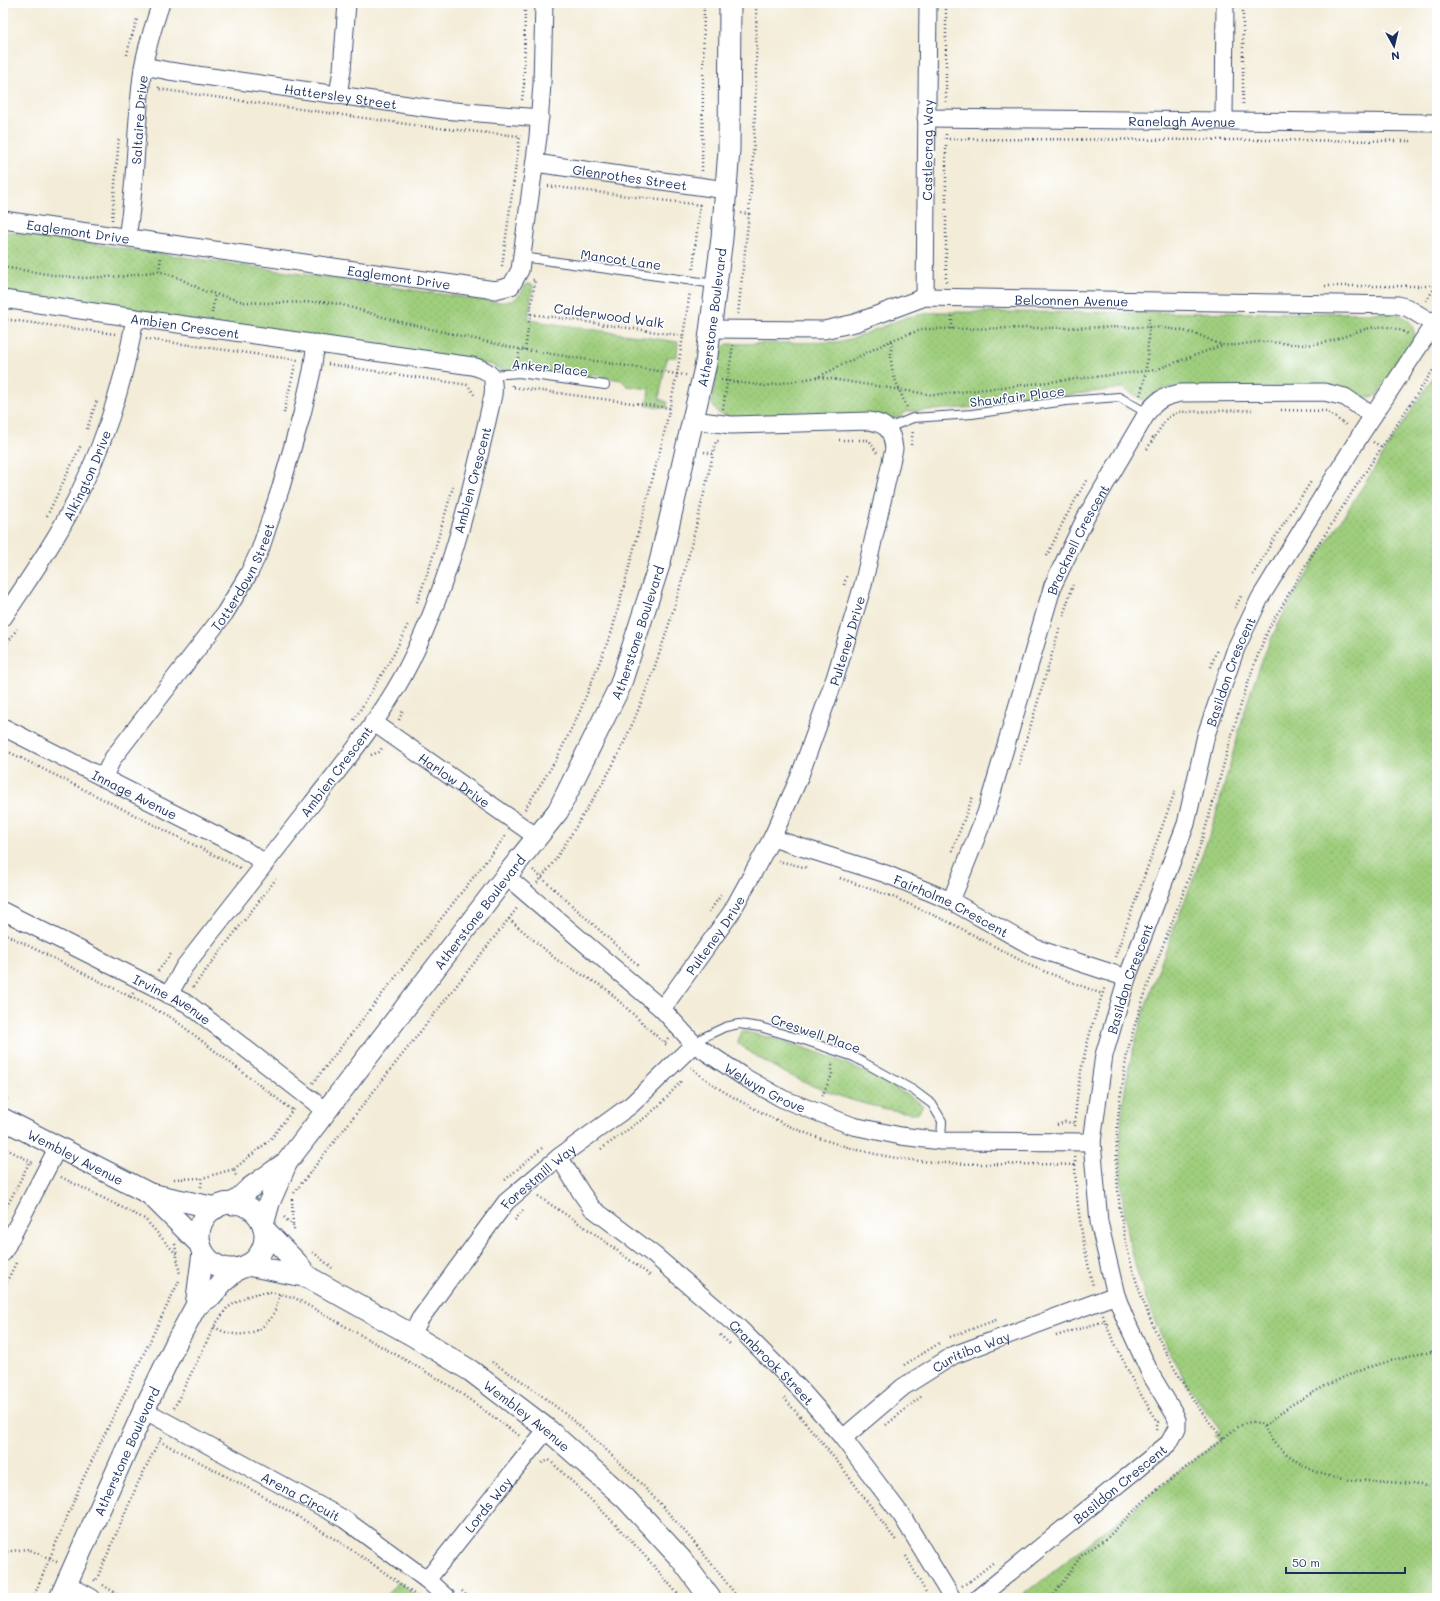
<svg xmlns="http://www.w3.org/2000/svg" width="1440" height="1601" font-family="Mali,sans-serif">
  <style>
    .park { fill: url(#park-dots); stroke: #5d7e6e }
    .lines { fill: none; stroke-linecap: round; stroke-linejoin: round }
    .service-casing { stroke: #3b4b70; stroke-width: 10 }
    .minor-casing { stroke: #3b4b70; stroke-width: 19 }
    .tertiary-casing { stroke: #3b4b70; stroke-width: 23 }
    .path { stroke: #3b4b70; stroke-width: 2.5; stroke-dasharray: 1 3; stroke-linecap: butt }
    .service { stroke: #fff; stroke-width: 8 }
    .minor { stroke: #fff; stroke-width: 17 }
    .tertiary { stroke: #fff; stroke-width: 21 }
    .labels { text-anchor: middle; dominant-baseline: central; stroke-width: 3; stroke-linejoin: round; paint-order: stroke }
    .street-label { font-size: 13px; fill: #1b2f5e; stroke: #fff }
  </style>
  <defs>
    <pattern id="park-dots" width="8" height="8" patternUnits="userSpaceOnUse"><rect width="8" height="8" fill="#9fce7d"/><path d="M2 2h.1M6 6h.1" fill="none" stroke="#88b16e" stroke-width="1.8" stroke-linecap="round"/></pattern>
  </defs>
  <rect width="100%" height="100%" fill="#fff"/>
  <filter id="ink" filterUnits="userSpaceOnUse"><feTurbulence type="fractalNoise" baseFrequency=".025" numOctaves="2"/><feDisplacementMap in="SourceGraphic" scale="8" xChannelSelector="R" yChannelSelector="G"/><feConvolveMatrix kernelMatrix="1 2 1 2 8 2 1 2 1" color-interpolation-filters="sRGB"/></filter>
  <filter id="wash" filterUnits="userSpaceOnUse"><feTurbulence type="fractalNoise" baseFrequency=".012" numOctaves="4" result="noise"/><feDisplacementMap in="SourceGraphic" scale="16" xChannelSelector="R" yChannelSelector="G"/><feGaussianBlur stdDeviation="0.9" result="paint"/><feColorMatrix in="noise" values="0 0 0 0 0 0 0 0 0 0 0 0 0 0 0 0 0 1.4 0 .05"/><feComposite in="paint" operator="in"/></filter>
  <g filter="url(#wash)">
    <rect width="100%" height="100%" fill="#f3ecd8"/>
    <path class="park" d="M3 231 496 302C513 303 519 299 526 284L533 285 528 320 678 342 677 357H667L659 399 667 402V408L647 406 649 389 627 386 621 380 594 375 588 378H582L579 374 556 370 552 373 522 369 501 370 493 365 3 294Z
      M937 312 1397 313C1410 320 1412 322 1415 336L1377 395 1370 397 1169 388 1158 390 1145 402 1123 388 978 407 905 412 896 419 882 416 732 418 718 413 711 403 721 349 727 344 837 342 854 338 907 317Z
      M1437 371V1598H1020L1219 1440 1215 1436 1221 1431C1132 1321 1097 1177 1136 1039 1155 968 1187 901 1211 830 1228 779 1238 725 1257 674 1268 643 1283 613 1300 584Z
      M742 1031C807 1045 867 1068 923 1105L918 1114C852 1106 791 1082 737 1043Z
      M398 1582 417 1597 418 1598H384Z"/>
  </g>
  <g filter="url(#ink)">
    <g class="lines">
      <g class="service-casing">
        <path id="service" d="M522 257 715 284
          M491 375 519 373 605 385
          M888 428 913 418 972 414 1066 401 1119 397 1147 413
          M694 1044 704 1037 725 1027 739 1024 760 1027 804 1040 854 1057 913 1090 932 1104 942 1121 941 1141"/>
      </g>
      <g class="minor-casing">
        <g id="minor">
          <path id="s1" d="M144 66 169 71 443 110 540 118"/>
          <path d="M338 95 342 70 347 3"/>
          <path id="s2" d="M926 118 1437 123"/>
          <path d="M1224 121 1225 3"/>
          <path id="s3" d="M535 163 726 190"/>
          <path id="s4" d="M3 220 495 290 511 286 520 270 538 137 542 84 544 3"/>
          <path id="s5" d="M127 237C137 181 135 124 143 68 147 46 154 24 161 3"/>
          <path id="s6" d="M925 297 928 3"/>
          <path id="s7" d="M3 299 472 366C491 371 495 375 493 395 472 489 449 590 403 676 378 722 343 764 311 805 269 859 226 913 184 967L169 995"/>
          <path id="s8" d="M710 329 824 330 855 323 925 297 1398 305 1408 308 1434 324"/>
          <path id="s9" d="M3 618C23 588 44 558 62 526 98 462 123 390 135 318"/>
          <path id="s10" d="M373 722 537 837"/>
          <path id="s11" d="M3 727 240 847 265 863"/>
          <path id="s12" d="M103 778 113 758 225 613 249 573 260 550 281 487 302 414 312 371 316 343"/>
          <path id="s13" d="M772 838 886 874 951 901 1035 948 1127 978"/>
          <path id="s14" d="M506 876 662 1009 694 1044 744 1077 783 1099 853 1126 901 1136 941 1141 1092 1142"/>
          <path id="s15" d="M951 901 986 813 1053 585 1086 517 1147 413C1158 399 1163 397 1180 393L1324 392 1345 397 1373 416"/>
          <path id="s16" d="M3 911 188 1004 326 1111"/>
          <path id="s17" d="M662 1009 731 913 772 838 799 778 835 678 863 585 894 449C892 431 888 424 869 421L731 425 694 420"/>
          <path id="s18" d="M559 1157 582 1194 592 1208 654 1255 737 1326 800 1389 843 1438 902 1516 952 1598"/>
          <path d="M3 1253 58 1147"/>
          <path id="s19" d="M412 1335 420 1319 506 1202 559 1157 631 1105 694 1044"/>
          <path id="s20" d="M144 1410 344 1519 427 1580 447 1598"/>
          <path id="s21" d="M843 1438 903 1387 954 1355 1116 1295"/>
          <path id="s22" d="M427 1580 547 1429"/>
          <path d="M65 1583 92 1598"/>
          <path id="s23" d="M978 1598 1169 1443 1177 1428V1420L1174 1413 1151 1375 1124 1316 1116 1295 1099 1222 1092 1142 1104 1055 1127 978 1186 824 1206 735 1236 648 1260 598 1361 434 1437 319"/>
        </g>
      </g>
      <g class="tertiary-casing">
        <g id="tertiary">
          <path id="s24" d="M3 1119 150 1194 216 1208"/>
          <path d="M150 1194 200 1244"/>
          <circle cx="232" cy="1236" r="33"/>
          <path d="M233 1204 250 1188 287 1162"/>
          <path id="s25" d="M263 1225 269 1203 287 1162 506 876 558 811 620 686 660 562 706 363 722 238 729 150 730 3"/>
          <path d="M264 1229 297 1263 308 1277"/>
          <path id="s26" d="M247 1265 308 1277 412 1335 471 1371 547 1429 626 1499 681 1559 710 1598"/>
          <path d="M196 1306 211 1296 223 1282 239 1268"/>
          <path id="s27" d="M60 1598 144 1410 177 1341 196 1306 203 1252"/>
        </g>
      </g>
      <path class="path" d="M1243 3V105H1244
        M132 36 137 19
        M127 55 131 36
        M524 84 525 3
        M159 87 158 89 428 127 520 136
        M522 100 524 84H527
        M946 102V3
        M946 134V139L1258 140
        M1258 140 1411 141
        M946 145V283
        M702 171 704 3
        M548 186 700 205
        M749 214C755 144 757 74 756 3
        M112 220 119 137
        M502 266 520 135
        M3 267 60 276 84 278 126 276 159 271 179 278 204 291 244 302 264 303 323 302 339 304 400 322 514 348 677 374 690 292
        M693 269 700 202
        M159 271 161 258
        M1325 286H1436L1437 284
        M1426 301 1436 286
        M212 313 215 294
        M531 314 684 336
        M738 314 749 214 741 213
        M3 319 115 334
        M952 329V313
        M146 339 298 360
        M892 341C888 371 896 381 907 408
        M525 350 535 280H532
        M517 362 520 349
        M328 364 468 385 475 396
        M1437 364C1399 421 1361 478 1324 536 1311 556 1299 576 1287 597 1281 609 1272 620 1267 633 1234 709 1220 791 1192 869 1171 928 1145 985 1129 1046 1125 1061 1124 1078 1121 1093 1105 1202 1132 1304 1191 1396 1200 1411 1212 1425 1223 1439 1231 1432 1243 1421 1255 1422 1266 1424 1268 1437 1275 1444 1285 1453 1298 1463 1310 1469 1337 1482 1360 1480 1388 1482 1405 1483 1421 1485 1437 1487
        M819 377 933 395 1155 370 1223 345
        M721 380 765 386 818 377 892 340 911 333 925 329 1151 327C1167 328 1183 330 1199 335 1207 338 1216 344 1224 345 1239 347 1255 340 1270 342 1285 343 1299 346 1315 344 1349 341 1373 314 1408 334
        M512 385V387L670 408
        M1140 395C1148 374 1148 340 1149 317
        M723 409 733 345
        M1281 410 1326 411 1346 425 1345 427
        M284 413 295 365
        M87 429 97 400
        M1152 437 1154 438 1167 418 1178 412 1252 410
        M839 440H869L877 453
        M1373 442 1382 447
        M911 445 913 430
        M1147 449 1154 438
        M704 452 713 454 716 441H720
        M47 516 81 445
        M1047 556 1064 520 1087 479
        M1253 575 1272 542 1312 480
        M844 585 847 574
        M417 602 430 566 453 487
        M1235 608 1242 594
        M1063 616 1073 585
        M3 649 17 629
        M1211 667 1217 649
        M354 720 394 654 408 624
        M399 720 403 710
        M3 749 240 868
        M371 755 379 752 382 748
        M1018 768 1060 627
        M525 809 556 760 580 711 612 631 662 443 677 374 686 375
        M952 851 973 796
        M778 861 808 868
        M533 870 638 965
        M840 878 893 897 951 923 1031 966 1102 994
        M537 883C554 864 567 841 580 820 593 799 607 777 618 755 664 660 690 556 713 454
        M709 912 721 895
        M509 919 557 960 605 988 664 1043
        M3 933 131 997
        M1115 957 1175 791
        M158 971 171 954
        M193 987 276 879
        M133 993 131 997 172 1018 292 1110
        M668 1038 664 1043 668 1046
        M691 1067C710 1085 734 1098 757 1110 808 1138 863 1155 920 1161 971 1166 1023 1163 1075 1165
        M313 1083 507 834
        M822 1096 832 1075V1062
        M3 1098 10 1101
        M1057 1125 1065 1122 1075 1123
        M1075 1126C1076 1079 1089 1031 1105 987
        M3 1147 33 1163
        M601 1149 647 1116 662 1103 682 1080
        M1075 1157C1075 1200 1083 1244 1093 1286
        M234 1169 270 1140 295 1107
        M61 1177 145 1219 176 1254
        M174 1179 202 1178
        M505 1180 542 1148
        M201 1187 202 1178 234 1169 236 1176
        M294 1193 518 907
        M538 1196 595 1234 651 1276
        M292 1199 293 1226
        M3 1214 30 1161
        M284 1217 293 1226 295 1233
        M515 1220 523 1210
        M175 1244 180 1275
        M313 1252 332 1268
        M3 1289 16 1263
        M270 1292 293 1297 400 1357 452 1387 521 1437
        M1103 1315 1106 1325
        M1108 1324 1106 1325 1135 1385 1158 1422
        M214 1327C235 1339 259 1337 273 1315 276 1308 278 1301 280 1293
        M720 1335 730 1344
        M1056 1336 1105 1321
        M950 1337 996 1320
        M492 1362C504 1370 518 1378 530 1387 610 1445 679 1519 738 1598
        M904 1365 941 1342
        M784 1398 815 1434
        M174 1408 215 1325 227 1308 245 1297 255 1294 270 1292
        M886 1425 923 1395
        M1264 1426 1291 1405 1327 1385 1362 1369 1408 1356 1437 1351
        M1156 1430 1158 1422 1161 1421
        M815 1434 844 1470 897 1542
        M161 1438 159 1441C249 1487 339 1536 419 1598
        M542 1463 549 1460C596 1503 640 1548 681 1598
        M3 1552 28 1549 57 1562
        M906 1556 929 1598
        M94 1580 96 1581 138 1483 159 1441
        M970 1581 994 1562
        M103 1585 123 1598
        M962 1586 970 1581 971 1582
        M462 1591 469 1598
        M33 1598 83 1479 180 1279
        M1052 1598 1081 1556 1108 1537 1149 1496 1223 1439"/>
      <use href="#service" class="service"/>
      <use href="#minor" class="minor"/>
      <use href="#tertiary" class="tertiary"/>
    </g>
  </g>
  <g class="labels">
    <g class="street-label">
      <text stroke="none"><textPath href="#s1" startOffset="199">Hattersley Street</textPath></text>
      <text stroke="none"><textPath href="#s5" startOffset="118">Saltaire Drive</textPath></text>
      <text stroke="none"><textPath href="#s2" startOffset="256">Ranelagh Avenue</textPath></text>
      <text stroke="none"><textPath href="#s6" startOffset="147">Castlecrag Way</textPath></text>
      <text stroke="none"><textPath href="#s3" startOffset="96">Glenrothes Street</textPath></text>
      <text stroke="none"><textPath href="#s4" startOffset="76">Eaglemont Drive</textPath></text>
      <text transform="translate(621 259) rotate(8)">Mancot Lane</text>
      <text stroke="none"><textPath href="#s4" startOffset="400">Eaglemont Drive</textPath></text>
      <text stroke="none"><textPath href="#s8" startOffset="367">Belconnen Avenue</textPath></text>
      <text transform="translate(609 315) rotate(8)">Calderwood Walk</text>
      <text stroke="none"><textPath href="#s25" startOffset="1031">Atherstone Boulevard</textPath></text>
      <text stroke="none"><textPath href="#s7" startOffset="184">Ambien Crescent</textPath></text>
      <text transform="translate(550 367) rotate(6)">Anker Place</text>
      <text transform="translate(1017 396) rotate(-7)">Shawfair Place</text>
      <text stroke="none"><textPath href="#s9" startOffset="166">Alkington Drive</textPath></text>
      <text transform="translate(472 480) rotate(-75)">Ambien Crescent</text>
      <text stroke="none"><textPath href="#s15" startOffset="384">Bracknell Crescent</textPath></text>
      <text stroke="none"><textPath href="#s12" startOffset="246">Totterdown Street</textPath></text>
      <text stroke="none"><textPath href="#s25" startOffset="707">Atherstone Boulevard</textPath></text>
      <text stroke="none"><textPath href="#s17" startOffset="415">Pulteney Drive</textPath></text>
      <text stroke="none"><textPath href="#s23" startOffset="1058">Basildon Crescent</textPath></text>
      <text transform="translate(336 771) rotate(-53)">Ambien Crescent</text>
      <text stroke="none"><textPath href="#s10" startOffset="100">Harlow Drive</textPath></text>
      <text stroke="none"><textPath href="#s11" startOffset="148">Innage Avenue</textPath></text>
      <text stroke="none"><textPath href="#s13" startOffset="192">Fairholme Crescent</textPath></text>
      <text stroke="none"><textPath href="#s25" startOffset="383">Atherstone Boulevard</textPath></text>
      <text stroke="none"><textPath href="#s17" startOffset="91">Pulteney Drive</textPath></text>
      <text stroke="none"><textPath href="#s23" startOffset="734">Basildon Crescent</textPath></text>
      <text stroke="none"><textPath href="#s16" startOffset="191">Irvine Avenue</textPath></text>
      <text transform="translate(816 1033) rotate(19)">Creswell Place</text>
      <text stroke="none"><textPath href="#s14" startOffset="336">Welwyn Grove</textPath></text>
      <text stroke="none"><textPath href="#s24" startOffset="82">Wembley Avenue</textPath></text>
      <text stroke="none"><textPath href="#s19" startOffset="204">Forestmill Way</textPath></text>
      <text stroke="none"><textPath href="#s21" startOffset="156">Curitiba Way</textPath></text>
      <text stroke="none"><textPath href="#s18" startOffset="298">Cranbrook Street</textPath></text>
      <text stroke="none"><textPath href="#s26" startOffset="322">Wembley Avenue</textPath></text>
      <text stroke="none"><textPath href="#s27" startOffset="161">Atherstone Boulevard</textPath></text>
      <text stroke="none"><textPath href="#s23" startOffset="182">Basildon Crescent</textPath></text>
      <text stroke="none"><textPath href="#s20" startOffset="179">Arena Circuit</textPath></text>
      <text stroke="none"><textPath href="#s22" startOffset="97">Lords Way</textPath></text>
    </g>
  </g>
  <rect width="1440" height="1601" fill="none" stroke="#fff" stroke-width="16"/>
  <g transform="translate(1394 46) rotate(172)" stroke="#ffffff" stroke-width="3" paint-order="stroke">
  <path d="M0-3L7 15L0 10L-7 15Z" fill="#1b2f5e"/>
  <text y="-6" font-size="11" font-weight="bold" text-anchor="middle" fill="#1b2f5e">N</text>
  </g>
  <path d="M1286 1567v6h119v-6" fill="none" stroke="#1b2f5e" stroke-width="2"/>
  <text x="1292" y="1567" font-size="12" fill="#1b2f5e" stroke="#ffffff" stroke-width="3" paint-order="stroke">50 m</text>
</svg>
